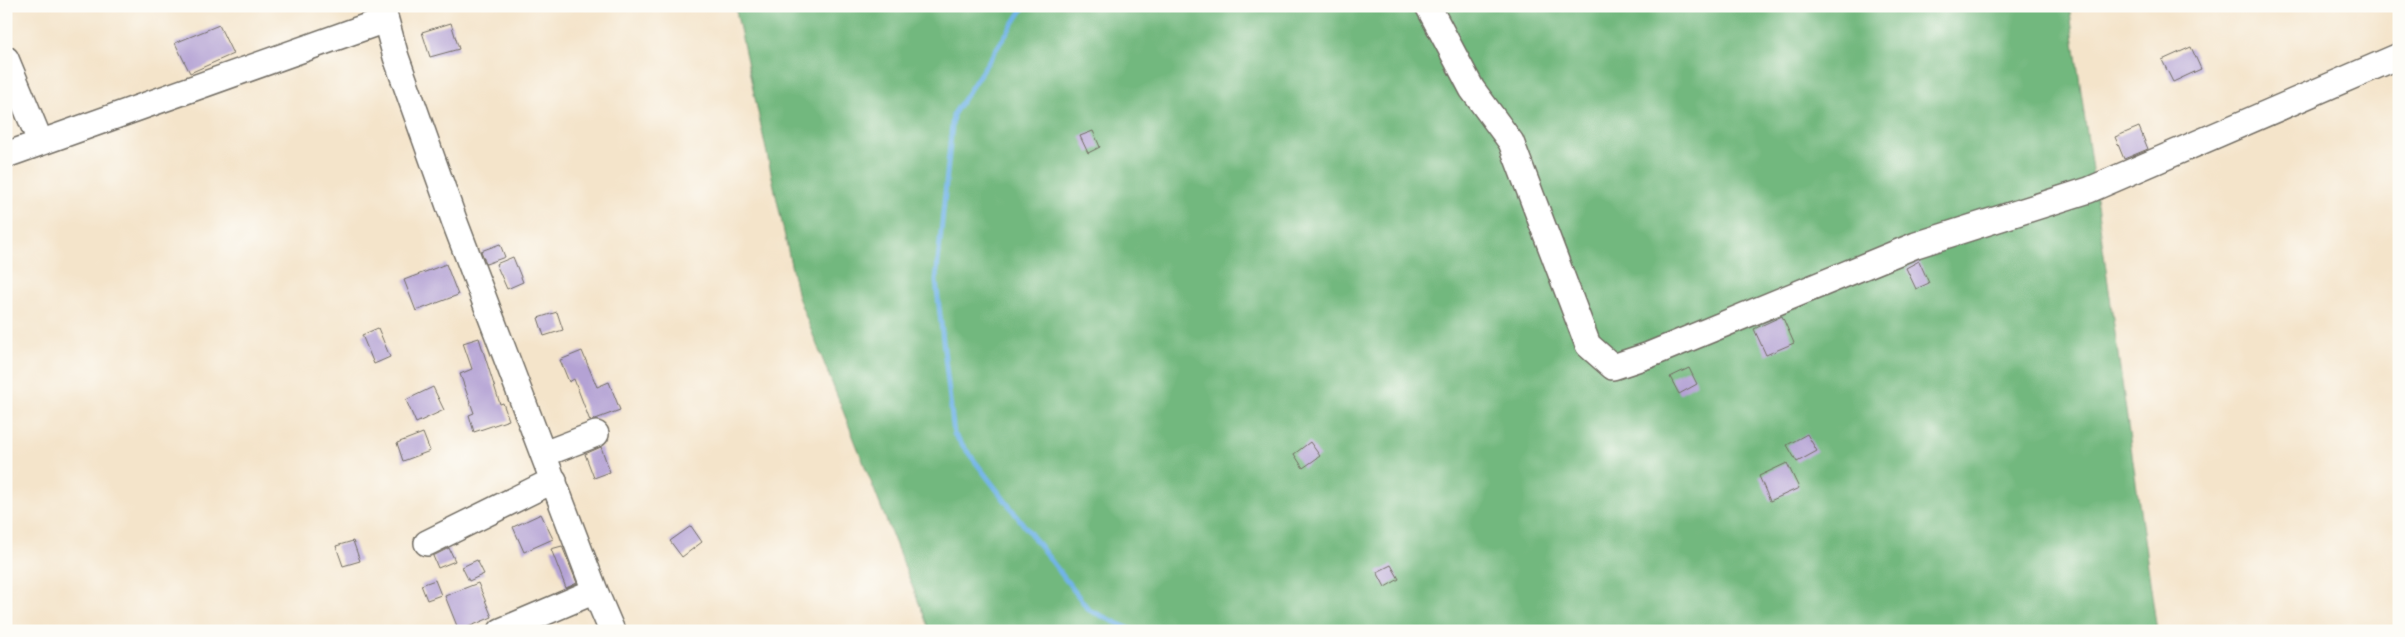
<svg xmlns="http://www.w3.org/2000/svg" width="2405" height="637" font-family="'Playpen Sans',sans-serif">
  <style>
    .forest { fill: #72b87e; stroke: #4e7254 }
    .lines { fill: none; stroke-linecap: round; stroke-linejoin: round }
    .stream { stroke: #71b4e7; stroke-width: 5 }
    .building { fill: #b4a2d4 }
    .minor-casing { stroke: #716c63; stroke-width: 28 }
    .minor { stroke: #fff; stroke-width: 25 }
  </style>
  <rect width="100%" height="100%" fill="#fdfcf7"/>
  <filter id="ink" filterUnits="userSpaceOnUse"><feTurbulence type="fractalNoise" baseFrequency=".02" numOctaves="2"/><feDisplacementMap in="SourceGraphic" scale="10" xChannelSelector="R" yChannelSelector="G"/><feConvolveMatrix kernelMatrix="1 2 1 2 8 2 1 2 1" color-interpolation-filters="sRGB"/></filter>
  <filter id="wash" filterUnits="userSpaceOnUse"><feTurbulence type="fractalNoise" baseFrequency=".0096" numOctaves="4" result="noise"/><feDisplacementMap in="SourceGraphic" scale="20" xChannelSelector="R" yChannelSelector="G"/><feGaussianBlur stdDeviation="1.12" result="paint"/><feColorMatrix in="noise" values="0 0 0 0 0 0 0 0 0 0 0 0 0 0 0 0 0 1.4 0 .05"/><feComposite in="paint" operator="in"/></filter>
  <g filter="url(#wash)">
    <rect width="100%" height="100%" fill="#f4e4ca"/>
    <path class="forest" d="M735 6H2069L2157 631H930L798 297Z"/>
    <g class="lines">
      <path class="stream" d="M1022 6V10L953 115 936 281 954 434 1089 610 1134 631"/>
    </g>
    <g id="blocks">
      <path class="building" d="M451 23 459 49 430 57 422 32Z
        M219 25 233 54 190 73 175 43Z
        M2191 47 2201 69 2173 82 2162 60Z
        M2139 127 2148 149 2124 159 2115 137Z
        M1093 131 1100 147 1088 153 1080 136Z
        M500 244 505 257 486 264 481 251Z
        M513 257 523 282 507 289 496 264Z
        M1919 261 1929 283 1916 289 1906 268Z
        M446 264 458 295 416 311 404 280Z
        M557 312 563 330 544 336 538 318Z
        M1782 316 1794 343 1766 355 1754 329Z
        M378 328 390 357 374 364 362 335Z
        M479 338 500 404 503 403 509 420 474 432 469 415 474 413 460 374 472 369 463 343Z
        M582 351 597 387 609 382 620 410 590 421 574 379 569 382 560 360Z
        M1689 368 1697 384 1679 394 1670 377Z
        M433 387 444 410 416 423 406 400Z
        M423 433 430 451 403 461 397 443Z
        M1807 434 1817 451 1797 462 1787 445Z
        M1310 442 1320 456 1303 468 1294 454Z
        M601 447 610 472 594 478 585 454Z
        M1787 463 1799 488 1770 501 1759 476Z
        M541 514 553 539 524 552 513 527Z
        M691 526 702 542 682 557 670 541Z
        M353 541 360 561 343 566 336 546Z
        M562 546 577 583 566 588 551 549Z
        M449 548 455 561 438 568 433 556Z
        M477 560 484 574 469 581 462 567Z
        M1391 565 1399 579 1385 587 1377 572Z
        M435 580 441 595 427 600 421 585Z
        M478 583 492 617 459 631 445 596Z"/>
    </g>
  </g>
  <g filter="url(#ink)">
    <use href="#blocks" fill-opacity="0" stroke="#716c63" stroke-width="1"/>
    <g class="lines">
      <g class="minor-casing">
        <path id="minor" d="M382 6 396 57 454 220 595 591 612 631
          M1428 6 1472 89 1511 142 1588 345 1613 367 1649 355 1916 245 2089 190 2399 56
          M6 59 40 141
          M6 155 385 20
          M544 454 596 434
          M427 543 554 480
          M501 631 595 591"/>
      </g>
      <use href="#minor" class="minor"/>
    </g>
  </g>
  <rect width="2405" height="637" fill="none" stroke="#fdfcf7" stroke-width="25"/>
</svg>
